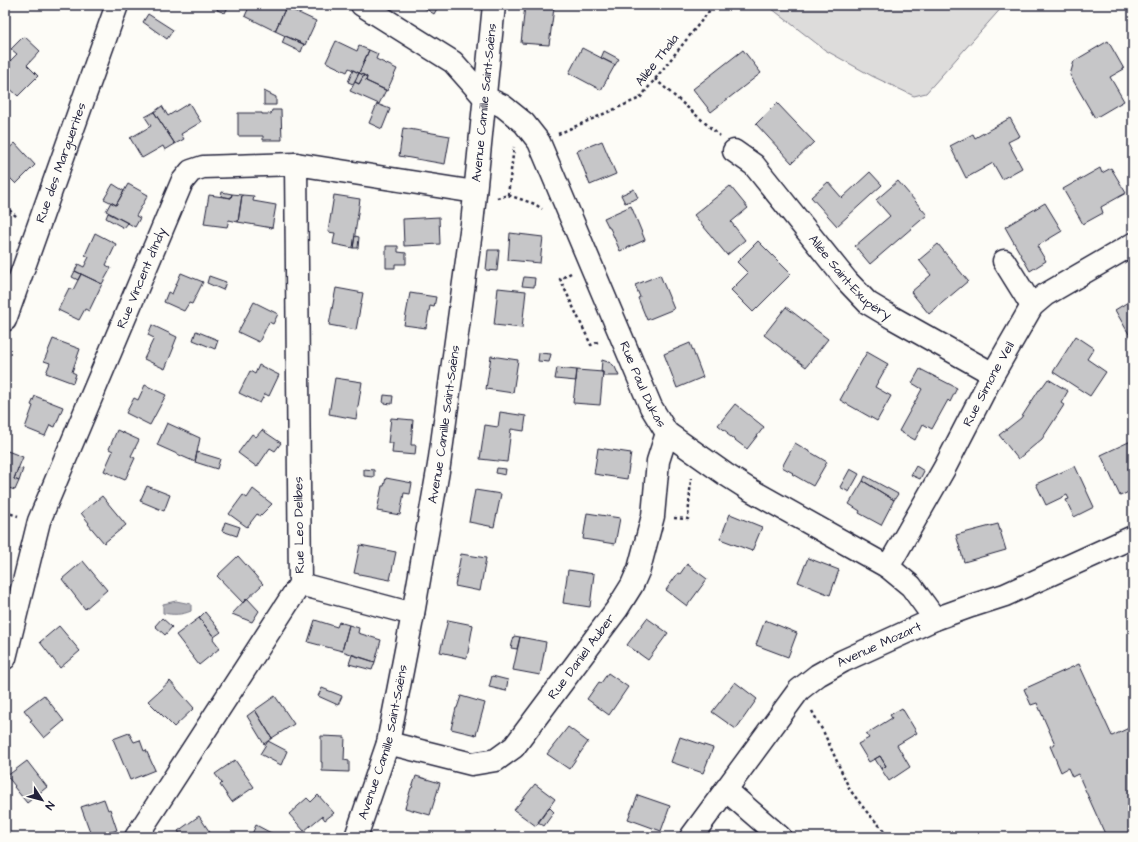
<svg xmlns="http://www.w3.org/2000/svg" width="1138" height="842" font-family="'Architects Daughter',sans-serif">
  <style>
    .green { fill: #dddcdb; stroke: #807f8b }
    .water { fill: #b2b2b7; stroke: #787885 }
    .building { fill: #c6c6c8; stroke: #22223b }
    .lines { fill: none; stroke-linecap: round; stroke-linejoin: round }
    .minor-casing { stroke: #22223b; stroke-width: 25 }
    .path { stroke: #22223b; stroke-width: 2.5; stroke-dasharray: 3 3; stroke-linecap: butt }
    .minor { stroke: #fdfcf7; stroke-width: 22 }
    .labels { text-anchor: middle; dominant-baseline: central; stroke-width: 3.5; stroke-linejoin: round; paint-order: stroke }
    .street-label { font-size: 13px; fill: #22223b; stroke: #fdfcf7 }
  </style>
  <rect width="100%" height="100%" fill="#fdfcf7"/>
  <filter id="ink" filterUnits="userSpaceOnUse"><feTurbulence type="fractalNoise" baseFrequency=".025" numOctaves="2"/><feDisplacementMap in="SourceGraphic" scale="8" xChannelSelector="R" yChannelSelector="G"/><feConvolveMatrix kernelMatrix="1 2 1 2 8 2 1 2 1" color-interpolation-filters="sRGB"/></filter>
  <g filter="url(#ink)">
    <path class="green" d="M767 5H1004L926 93 914 96 872 76 825 50Z"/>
    <path class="water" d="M176 601 191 604V611C182 615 173 615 163 613V604Z"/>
    <path class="building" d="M219 5H229L225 13 217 10Z
      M250 5H282L286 7 275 31 245 16Z
      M420 5H439L434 14Z
      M525 5 554 8 549 45 521 43Z
      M286 7 316 21 305 45 275 31Z
      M148 14 173 30 167 39 143 22Z
      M24 36 40 51 27 65 38 76 18 96 5 84V66L17 54 11 49Z
      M285 36 304 44 301 52 282 43Z
      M336 41 357 51 359 46 369 50 359 73 349 68 347 72 326 62Z
      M1108 41 1124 69 1110 77 1124 101 1095 118 1070 75 1074 61Z
      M582 48 615 65 601 90 569 73Z
      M369 50 378 54 376 59 397 69 387 91 366 81 367 77 359 73Z
      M743 50 761 73 711 112 693 89Z
      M604 51 619 59 615 65 601 58Z
      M353 70 359 73 353 84 348 82Z
      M359 73 364 75 359 84 355 82Z
      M364 75 367 77 366 81 386 90 379 104 350 91 355 82 359 84Z
      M264 91 276 97V105H264Z
      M189 103 201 122 181 134 184 139 175 144 154 112 162 106 168 116Z
      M777 103 814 142 792 163 756 124Z
      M377 104 390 109 382 129 369 123Z
      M272 110H281L282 140H263V136H238V113H262V114H271Z
      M154 112 175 144 165 150 163 146 142 158 130 138 151 126 145 117Z
      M1010 118 1020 136 1008 142 1022 168 1002 179 993 163 966 178 950 146 973 134 975 138Z
      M403 128 450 136 445 164 399 156Z
      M602 141 616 174 590 185 577 151Z
      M15 143 35 165 16 184 5 173V152Z
      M1100 168 1102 173 1111 168 1126 193 1101 207 1103 213 1083 224 1063 189Z
      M870 172 882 185 837 226 811 197 828 182 842 198Z
      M898 181 927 215 870 264 855 246 890 216 876 200Z
      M113 184 124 191 116 205 104 199Z
      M128 184 148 195 136 216 140 218 135 227 106 211 111 202 116 205Z
      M730 186 748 208 731 222 745 240 727 255 694 215Z
      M634 189 638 198 625 203 621 195Z
      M222 192 232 194 231 198 221 196Z
      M232 194 242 195 238 222 229 220 227 227 204 224 209 195 231 198Z
      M242 195 254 196 253 201 276 205 272 228 238 222Z
      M334 195 360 199 353 248 333 244 335 233 328 232Z
      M1045 203 1062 231 1037 246 1046 261 1030 271 1005 227Z
      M631 206 645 240 620 251 610 228H609L604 218Z
      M108 213 128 223 124 228 106 218Z
      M439 217 440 244 404 246 403 219Z
      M95 233 116 244 106 265 111 268 102 284 75 271 78 264 84 267 89 257 85 255Z
      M510 233 543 237 540 263 508 260Z
      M355 236 359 237 358 248H353Z
      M758 241 791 274 753 312 731 290 748 273 737 262Z
      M938 244 968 281 929 314 911 292 931 275 919 260Z
      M386 246H398V252L406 253V264H395V268H386Z
      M488 250H499L497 271 486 270Z
      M75 271 81 274 78 280 72 277Z
      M181 273 203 282 192 304 189 303 184 311 164 302 168 292 172 294Z
      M81 274 102 284 89 311 85 309 79 320 58 310 69 288 73 290Z
      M660 275 674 309 647 320 638 298 640 297 635 285Z
      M209 276 226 282 223 290 207 283Z
      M524 277 535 278 534 287 522 286Z
      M336 288 363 293 356 330 329 325Z
      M498 288 526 291 522 328 494 325Z
      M410 293 436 297 434 307 430 306 426 328 404 325Z
      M1133 299V341L1115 310Z
      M254 302 278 314 273 324 269 322 259 342 238 332Z
      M786 307 828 339 806 367 764 335Z
      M152 325 177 337 173 347H174L165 369 144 359 154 338 148 335Z
      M196 331 218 340 215 349 193 340Z
      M1076 336 1094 348 1087 359 1106 372 1090 396 1053 372Z
      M53 339 80 349 72 372 76 374 73 383 46 373 50 363 44 361Z
      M690 343 703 377 677 388 664 354Z
      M867 352 888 364 875 387 891 396 877 421 840 400Z
      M539 353 551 354 549 362 538 361Z
      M491 356 518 360 513 393 486 389Z
      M602 360 611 363 615 367 619 376H603V372H601Z
      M259 365 279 375 269 396 265 394 260 403 239 393 250 371 255 374Z
      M557 368 577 370 576 381 555 379Z
      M920 369 957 388 950 402 948 400 932 429 923 424 915 440 899 431 922 389 912 383Z
      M577 370 603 372 600 405 573 403Z
      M335 378 362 382 356 419 329 414Z
      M1048 379 1068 391 1061 403 1064 405 1042 439 1018 459 999 435 1021 418 1039 390H1040Z
      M145 385 166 395 150 425 126 413 134 398 138 400Z
      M384 395 393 396 392 404 383 403Z
      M35 396 63 407 55 427 50 425 45 436 25 428 33 406 31 405Z
      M735 404 764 427 747 449 727 434 728 433 718 425Z
      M500 412 526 416 524 431 511 429 507 462 480 459 485 425 498 427Z
      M391 418 413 420 411 445H416L415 455 392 453 393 443H388Z
      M167 423 200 438 195 462 157 445Z
      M117 430 139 440 131 456 135 458 125 480 104 471 113 451 109 449Z
      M262 430 281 443 275 451 270 448 257 467 238 453 252 434 256 437Z
      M1133 440V466L1128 468 1130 471 1133 470V490L1120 496 1101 455Z
      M795 443 827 462 813 486 792 474 793 473 782 467Z
      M598 448 631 453 627 479 594 474Z
      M5 450 23 457 14 479 19 481 15 490 5 487Z
      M197 452 220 459 217 469 195 462Z
      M916 466 924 471 920 479 911 475Z
      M1075 466 1094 507 1074 517 1066 500 1069 499 1067 495 1046 505 1036 484Z
      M18 468 23 469 19 481 14 479Z
      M497 468 506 469 505 475 496 473Z
      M364 469 374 470V477L364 476Z
      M850 469 859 474 849 492 840 487Z
      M865 476 898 494 894 500 863 481Z
      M386 478 412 483 410 494 404 493 400 515 377 511 382 486H384Z
      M863 481 894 500 881 525 859 513 860 511 849 504Z
      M147 486 170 495 164 511 140 501Z
      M253 489 272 504 260 516 257 514 247 527 229 514 243 495 247 498Z
      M475 490 501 494 494 527 469 522Z
      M102 496 126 525 104 543 88 524 89 523 81 513Z
      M587 513 620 518 615 544 583 539Z
      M730 514 762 527 752 551 720 539Z
      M225 522 240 527 237 536 222 531Z
      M998 524 1006 550 964 562 956 535Z
      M360 545 396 552 390 580 354 573Z
      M461 554 486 558 480 591 455 586Z
      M238 556 263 584 243 603 217 576Z
      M808 558 839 570 830 595 798 582Z
      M83 561 107 590 85 609 62 579Z
      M687 564 707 579 687 606 666 590 678 573 680 574Z
      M568 570 594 574 590 607 563 603Z
      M247 598 259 611 252 622 232 614Z
      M205 612 221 632 214 637 199 618Z
      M162 618 172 627 165 635 155 626Z
      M199 618 214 637 213 639 220 648 199 665 176 635Z
      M647 618 668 633 648 660 627 645Z
      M315 620 337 627 339 622 349 625 342 651 308 642Z
      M448 620 473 625 467 658 440 652Z
      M765 620 797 633 788 657 756 645Z
      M349 625 359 628 358 633 381 640 375 662 342 651Z
      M59 626 80 651 60 668 40 642Z
      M514 636 520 637 517 649 511 648Z
      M520 637 546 642 540 675 513 670Z
      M352 655 375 662 372 670 349 664Z
      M1079 664 1112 736 1133 726V837H1099L1105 834 1078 774 1072 777 1068 768 1061 772 1050 746 1055 744 1037 703 1031 705 1024 689Z
      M608 673 628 687 609 715 587 699 599 682 601 683Z
      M492 676 508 680 506 691 489 687Z
      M170 681 194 708 174 727 148 701Z
      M735 682 757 699 736 729 712 712Z
      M322 688 342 696 338 705 318 696Z
      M44 695 64 721 44 738 30 721 32 720 24 710Z
      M275 696 294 724 272 738 255 710Z
      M461 696 485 703 476 735 451 729 456 708H457Z
      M902 708 917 733 897 745 910 767 889 781 881 769 886 766 880 756 869 762 858 744 869 738 866 734 892 718 890 715Z
      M255 710 272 738 264 744 247 716Z
      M568 727 588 742 569 769 547 754Z
      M129 733 134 742 140 740 144 751 146 750 155 770 130 780 113 739Z
      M321 736 345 737 344 760 349 761V772L322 771V762H321Z
      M680 737 713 748 703 773 671 762Z
      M268 741 287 751 281 765 260 754Z
      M880 756 886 766 881 769 875 759Z
      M235 760 254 787 232 802 220 785 222 783 215 774Z
      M27 761 47 787 27 803 14 787 15 786 7 776Z
      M416 776 440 783 430 815 405 808 411 788H412Z
      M535 784 555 799 536 826 514 810Z
      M318 795 334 813 325 820 322 816 304 831 289 814 307 798 311 802Z
      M638 795 670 806 661 831 628 819Z
      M104 799 108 810 110 809 117 830 97 837H92L81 807Z
      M549 807 554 812 544 826 538 822Z
      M199 816 213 837H182L178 831Z
      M256 825 273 834 272 837H258L252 834Z"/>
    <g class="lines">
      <g class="minor-casing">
        <g id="minor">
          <path id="s1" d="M362 5 453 62 484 97 503 106 524 123 539 142 651 407 667 433 725 474 747 488 888 567 911 586 935 619"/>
          <path id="s2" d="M734 151 754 165 847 281 868 303 893 318 993 374"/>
          <path d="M1004 261 1032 306"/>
          <path id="s3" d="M5 320 117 5"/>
          <path id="s4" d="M888 567 944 469 993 374 1032 306 1045 295 1133 244"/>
          <path d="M300 584 413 614"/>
          <path id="s5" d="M5 658 39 521 182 182 191 171 203 167 296 164 475 192"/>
          <path id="s6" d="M388 743 472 764 496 760 514 747 617 609 632 585 639 569 653 516 658 461 667 433"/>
          <path d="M726 790 780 837"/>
          <path d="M136 837 300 584 296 164"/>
          <path id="s7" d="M356 837 388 743 413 614 439 465 472 224 494 5"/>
          <path id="s8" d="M691 837 799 690 818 675 843 661 935 619 971 606 1005 595 1133 537"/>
        </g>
      </g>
      <path class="path" d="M655 79 720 136
        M558 134 640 98 714 5
        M508 195 514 147
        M497 198 508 195 535 204 542 209
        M5 206 18 218
        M571 273 560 279 591 345 600 341
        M5 512 18 516
        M674 518 688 519 691 478
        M812 711 824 733 850 790 866 811 890 837"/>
      <use href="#minor" class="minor"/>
    </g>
  </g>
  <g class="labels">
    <g class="street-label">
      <text transform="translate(657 60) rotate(-52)">Allée Thala</text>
      <text stroke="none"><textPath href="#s7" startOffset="747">Avenue Camille Saint-Saëns</textPath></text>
      <text stroke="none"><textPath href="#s3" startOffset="167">Rue des Marguerites</textPath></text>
      <text stroke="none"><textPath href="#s2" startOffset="173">Allée Saint-Exupéry</textPath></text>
      <text stroke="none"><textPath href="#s5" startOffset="405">Rue Vincent d'Indy</textPath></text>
      <text stroke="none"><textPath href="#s1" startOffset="490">Rue Paul Dukas</textPath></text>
      <text stroke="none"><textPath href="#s4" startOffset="209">Rue Simone Veil</textPath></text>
      <text stroke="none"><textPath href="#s7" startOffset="423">Avenue Camille Saint-Saëns</textPath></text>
      <text transform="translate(299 525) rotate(-91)">Rue Leo Delibes</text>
      <text stroke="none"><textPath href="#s8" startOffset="275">Avenue Mozart</textPath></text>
      <text stroke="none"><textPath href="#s6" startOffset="246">Rue Daniel Auber</textPath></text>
      <text stroke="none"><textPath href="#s7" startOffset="99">Avenue Camille Saint-Saëns</textPath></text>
    </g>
  </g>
  <rect width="1138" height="842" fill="none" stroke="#fdfcf7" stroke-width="20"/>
  <rect x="10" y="10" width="1118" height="822" fill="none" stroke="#22223b" stroke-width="1.5" filter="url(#ink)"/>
  <g transform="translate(42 800) rotate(126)" stroke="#fdfcf7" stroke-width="3" paint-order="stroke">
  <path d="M0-3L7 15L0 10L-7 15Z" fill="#22223b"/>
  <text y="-6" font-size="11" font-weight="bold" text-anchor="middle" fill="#22223b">N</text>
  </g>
</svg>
